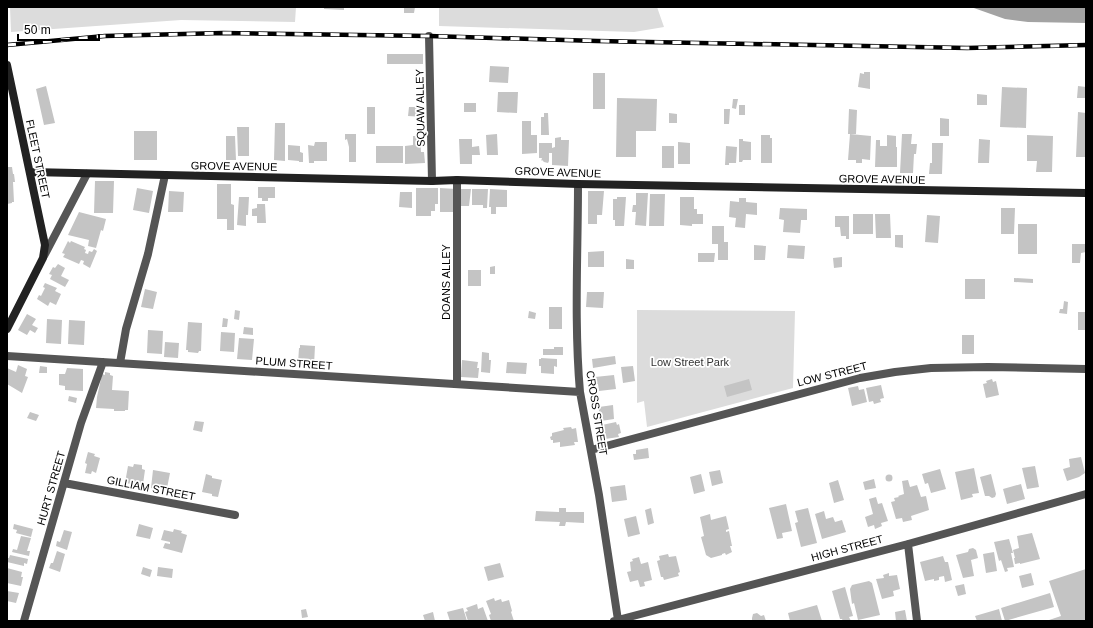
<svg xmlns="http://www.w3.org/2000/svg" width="1093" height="628" font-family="Helvetica,sans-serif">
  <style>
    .green { fill: #dcdcdc }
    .water { fill: #a3a3a3 }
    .building { fill: #c4c4c4 }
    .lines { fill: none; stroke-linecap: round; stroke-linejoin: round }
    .street { stroke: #555; stroke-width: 8 }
    .secondary { stroke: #222; stroke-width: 8 }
    .rail-casing { stroke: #000; stroke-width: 4.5 }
    .rail { stroke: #fff; stroke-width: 3; stroke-dasharray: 9; stroke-linecap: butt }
    .labels { text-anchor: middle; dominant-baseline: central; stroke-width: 3.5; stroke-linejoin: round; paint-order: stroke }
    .street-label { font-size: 11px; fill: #000; stroke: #fff }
    .park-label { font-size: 11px; fill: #333; stroke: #fff }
  </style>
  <rect width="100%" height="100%" fill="#fff"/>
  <path class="green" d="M10 7H296L295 22 181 20 11 32Z
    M439 7H657L664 27 634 32 439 26Z
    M637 310 795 311 793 388 647 427 644 401 637 403Z"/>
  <path class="water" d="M971 7H1086V23L1028 22 1005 19Z"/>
  <path class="building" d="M324 7H344V10L324 9Z
    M404 7H415L414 13H404Z
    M387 54H423V64H387Z
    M490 66 509 67 508 83 489 82Z
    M864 72H870V89L858 87 860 73 864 74Z
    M593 73H605V109H593Z
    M46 86 55 123 44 125 36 89Z
    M1078 86 1086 87V98H1077Z
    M1002 87 1027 88 1026 128 1000 127Z
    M498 92H518L517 113 497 112Z
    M977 94 987 95V105H977Z
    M617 98 657 99 656 131H636V157H616Z
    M733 99H738L736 109 732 108Z
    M464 103H476V112H464Z
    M739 105H745V115H739Z
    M367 107H375V134H367Z
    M409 107H425V117L408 116Z
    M724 109H730L729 124H724Z
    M849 109 857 110 856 134H848Z
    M1078 112 1086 113V157H1076Z
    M544 113H548L549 135H541V117H544Z
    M669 113 677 114V123H669Z
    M940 118 949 119V136H940Z
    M522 121H531V135H537V153L522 154Z
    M275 123H285V161L274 160Z
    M237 127H249V156H238Z
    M134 131H157V160H134Z
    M345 134H356V162H349V147L347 139 345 140Z
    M497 134 498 155H487L486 135Z
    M850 134 871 136 870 160 862 159V163H856V160H848Z
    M902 134H912L911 144H917L916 154H914L913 173H900Z
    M761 135H770V138H772V163H761Z
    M887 135 896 136V147H897V167H875L876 140H880V146H887Z
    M1027 135 1053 136 1052 172H1036L1037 161H1027Z
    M226 136H235L236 160H226Z
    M413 136H420L421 152H424L425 163 405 164V146L413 145Z
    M561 137V140H569L568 166 552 165V153H549V161L548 163 544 162 542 160 541 161 542 158H539V143H552V148L555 147V138Z
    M459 139H472V147L479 146 480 155H472V164H460Z
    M739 139H743V141L751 142V160H743L742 162H739Z
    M979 139 990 140 989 163H978Z
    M315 142H327V161H314V163H309L308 145 314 146Z
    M678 142 690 143V164H678Z
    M932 143H943L942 174H929L930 163H932Z
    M288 145 300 146V152L303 153V162H299V161L288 160Z
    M376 146H403V163H376Z
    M662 146H674V168H662Z
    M726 146 737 147 736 163H729V165H725Z
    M7 167H12L13 174H14L15 182H13L14 202H12V203L7 204Z
    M95 181H114L113 213H94Z
    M217 184H231V204L234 205V230H227V219H217Z
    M258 187H275V198H268V201H262V198H258Z
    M137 188 153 191 149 213 133 210Z
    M416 188H438V204H435V211H431V216H416Z
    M440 188 456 189V212H440Z
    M461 189H471L469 206H461Z
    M472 189H488L487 208H483V205H472Z
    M490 189 507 190V207H496V214H491V207H489Z
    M169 191 184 192 183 212H168Z
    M588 191H604L602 215H597V224H588Z
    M400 192H412V208L399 207Z
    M636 193H648L646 226 635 225 636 212H632L633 205H636Z
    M650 194H665L664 226H649Z
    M239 197H249L248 215H246V226L237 225Z
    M617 197H626L624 226H615V220H613V199H617Z
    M680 197H694V209H697V214H703V224H692V226L680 225Z
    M739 198H746V202L757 203V215L746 214 745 228 735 227 736 218 729 217 730 201 739 202Z
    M257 204H265L266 223H257V216H252V209L257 208Z
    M780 208 807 209V220H801L800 233 783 232 784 220 779 219Z
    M1001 208H1015L1014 234H1001Z
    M79 212 106 219 103 231 101 230 96 248 88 246 89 240 68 235Z
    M853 214H873V234H853Z
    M875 214H890L891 238H876Z
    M927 215 940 216 938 243 925 242Z
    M835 216H849V239H846V236H841L840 227H835Z
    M1018 224H1037V254H1018Z
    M712 226H724V242H728V260H718V244H712Z
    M895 235H903V248L895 247Z
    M68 241 70 243 71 241 85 247 84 249 86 250 85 253 88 254 89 251 92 252 94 249 97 251 90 268 83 264 84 261 81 260 79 264 63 257 65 254 62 253Z
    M1072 244H1086V252L1081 253 1080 263H1072Z
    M754 245 766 246 765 260H754Z
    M788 245 805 246 804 259 787 258Z
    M604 251V267H588V252Z
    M698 253H715L714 262H698Z
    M842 257V267L834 268 833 258Z
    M626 259 634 260V269H626Z
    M58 264 65 268 61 276 69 280 65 287 50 279 52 275 49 274 53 267 55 268Z
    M495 266V274H490V267Z
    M468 270H481V286H468Z
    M1014 278 1033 279V283L1014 282Z
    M965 279H985V299H965Z
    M45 283 57 288 55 291 61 294 56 305 50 302 48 306 37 299 39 295 41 296 45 288 43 287Z
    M145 289 157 292 153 309 141 307Z
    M587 292H604L603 308 586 307Z
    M1064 301 1068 302 1067 314 1059 313 1060 309H1063Z
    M549 307H562V329H549Z
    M235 310 240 311 239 320 234 319Z
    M529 311 536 313 535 319 528 318Z
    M1078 312H1086V330H1078Z
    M27 314 36 319 32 325 38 328 35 333 30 330 27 335 18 330Z
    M223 318 228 319 227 327H222Z
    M47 319 62 320 61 344 46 343Z
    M69 320 85 321 84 345 68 344Z
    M188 322 202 323 201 351H199L198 353 188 352V350H186Z
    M244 327 253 328V335L243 334Z
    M148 330 163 331 162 354 147 353Z
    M221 332 235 333 234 352 220 351Z
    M962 335H974V354H962Z
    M239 338 254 339 252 360 237 359Z
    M165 342 179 343 178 358 164 357Z
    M300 345 315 346 314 365 298 364 299 348H300Z
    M554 347H563V355H543V349H554Z
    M482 352 489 353V360H491L490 373 481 372Z
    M615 356 616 364 593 368 592 359Z
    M541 358 557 359V367L554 366V374L541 373V366H539V359H541Z
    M462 360 478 362 477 368H479L478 378 461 377Z
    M507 362 527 363 526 374 506 373Z
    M18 365 27 369 25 376 28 377 22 393 7 384V368L16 372Z
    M40 366 47 367V373H39Z
    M633 366 635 381 623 383 621 367Z
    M67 368 83 369V391L65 390V386L59 385V374H65Z
    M105 372 110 373V375L113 376 112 390 129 391 128 410H125V411H114V409L96 408 97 397 102 374 105 375Z
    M614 375 616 389 599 391 598 384H596L595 377Z
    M749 379 752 390 727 397 724 386Z
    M992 379 993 382 996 381 999 395 986 398 983 384 987 383 986 381Z
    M881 385 884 398 880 399 881 402 874 404 873 401 869 402 866 388Z
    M858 386 859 390 864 389 867 402 852 406 848 388Z
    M69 396 77 398 76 403 68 401Z
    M613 405 614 419 601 421 600 416H598V413L599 412V407Z
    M30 412 39 415 36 421 27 418Z
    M195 421 204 422 202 432 193 430Z
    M616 422 617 425 619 424 621 433 618 434 619 437 605 439 602 425Z
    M571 427 572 429 576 428 578 442H574L575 445 560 447V442L553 443V440H551L550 437 552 436V433L564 430 563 428Z
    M648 448 649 458 634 460 633 454H636V450Z
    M88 452 95 454 94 456 100 458 96 473 92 471 91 474 85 473 87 464 85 463Z
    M1081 457 1085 473 1079 477 1067 481 1063 469 1070 467 1069 459Z
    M134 464 142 465V469L145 470 143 484 139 483 138 485 125 483 128 466 133 467Z
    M1035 466 1039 487 1027 489 1022 468Z
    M974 468 979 493 972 494 973 497 961 500 955 472Z
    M940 469 946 489 931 493 928 483 925 484 922 474Z
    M153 470 170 473 167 488 156 486 155 489 151 488Z
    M720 470 723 483 712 486 709 472Z
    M206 474 212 476V478L222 480 218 497 212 496V494L202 492Z
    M701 474 705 491 694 494 690 477Z
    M991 474 996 494 995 497 992 498 989 496H985L980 477Z
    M885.5 478a3.5 3.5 0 1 1 7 0a3.5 3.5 0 1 1-7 0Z
    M874 479 876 488 865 490 863 482Z
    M838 480 844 500 834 503 829 483Z
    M908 480 910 487 917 485 921 497 926 496 929 510 911 516 912 520 903 522 902 518 896 519 891 502 895 501 894 498 899 497 898 496 904 494 902 481Z
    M1021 484 1025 499 1007 504 1003 489Z
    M625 485 627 500 612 502 610 487Z
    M876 497 878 504 882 503 888 521 881 523 882 526 875 529 874 525 868 527 865 517 873 514 869 499Z
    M786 504 792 531 782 533 783 538 777 539 769 508Z
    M559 508H566V512H584V523L566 522 565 526H559L560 522 535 521 536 511 559 512Z
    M651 508 654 523 648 525 645 510Z
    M808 508 817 543 801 547 795 523 798 522 795 511Z
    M824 511 826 519 833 517 835 522 842 520 846 532 822 539 815 514Z
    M710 514 711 520 726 516 729 529 726 530V532L729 531 732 546H730L732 552 726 555 725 553 722 554V555L711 558 706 555 701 537 704 536 700 517Z
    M636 516 640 534 628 537 624 519Z
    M14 524 33 529 31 537 16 533 17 530 13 529Z
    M139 524 153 528 150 539 136 536Z
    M174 529 182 531 181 533 187 535 182 553 163 548 165 543 170 544V542L161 540 164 530 173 532Z
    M64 530 72 532 67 550 56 546 57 541 60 542Z
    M1032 533 1040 559 1020 564V563L1015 564 1014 558H1015L1013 550 1019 548 1017 536Z
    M21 536 31 538 27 551H30L29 556 12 552 13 549 17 550Z
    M1009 539 1013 553H1011L1014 567 1007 568 1008 571 1005 572 1001 560 999 561 994 542Z
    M973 548 976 550 978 558 971 560 974 576 963 578 956 555 968 552 969 549Z
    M57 551 65 554 60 572 49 568 51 563H53Z
    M994 552 997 571 986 573 983 554Z
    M668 554 669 557 676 556 680 572 678 573 679 576 664 580 663 577H661L657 561 660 560 659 556Z
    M10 555 28 559 27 564 24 563V566L7 562V558H9Z
    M943 556 945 562H948L952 580 945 582 944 576 939 577V580L934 581V579L925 581 920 562Z
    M639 557 641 564 648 562 652 580 644 582 645 586 640 587 638 580 630 582 627 572 631 571 630 562 633 561 632 559Z
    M500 563 504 577 488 581 484 567Z
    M143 567 152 570 150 577 141 574Z
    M158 567 173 569 172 578 157 576Z
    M7 568 22 572 21 577H23L21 586 7 583Z
    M1086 569V621H1046L1061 616 1049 581Z
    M889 573V576L897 575 900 589 893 591 894 596 882 599 876 579 884 578 883 575Z
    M1031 573 1034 585 1022 588 1019 576Z
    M869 581 872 583 880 615 858 620 854 603 852 604 850 589 852 585Z
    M964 584 966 594 958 596 955 586Z
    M845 587 853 616 849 617 851 621H843L842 619H840L832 591Z
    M7 591 19 593 16 603 7 601Z
    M1050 593 1054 607 1005 621 1001 608Z
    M494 598 495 601 501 599 502 602 509 600 512 611 511 612 514 621H491L489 615 491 614 486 601Z
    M477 604 478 609 483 607 488 621H468L465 612 468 611 466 608Z
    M817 605 822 621H790L788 613Z
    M463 608 467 621H450L447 612Z
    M306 609 308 617 302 618 301 610Z
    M999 609 1002 621H977L975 616Z
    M905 610 907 621H896L895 612Z
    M433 612 435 621H425L423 615Z
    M757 613 761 616 764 615 766 621H752V618L753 614Z"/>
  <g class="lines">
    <path class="street" d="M429 36 432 181
      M457 180V384
      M578 184C578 253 574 323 580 392L599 495 618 620
      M44 256 87 174
      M7 356 580 392
      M120 363 126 329 148 254 165 175
      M591 450 860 378 895 372 931 368 988 367 1086 369
      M64 483 235 515
      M908 544 917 621
      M24 621 81 423 103 362
      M614 621 908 544 1086 494"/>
    <path class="secondary" d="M7 65 45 245 43 258 7 329
      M30 172 432 181 457 180 578 184 1086 193"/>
    <g class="rail-casing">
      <path id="rail" d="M7 45 105 36 223 33 429 36 597 41 967 48 1086 45"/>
    </g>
    <use href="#rail" class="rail"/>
  </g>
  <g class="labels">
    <g class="street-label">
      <text transform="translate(420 108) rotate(-91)">SQUAW ALLEY</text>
      <text transform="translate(38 159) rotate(78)">FLEET STREET</text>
      <text transform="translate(234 166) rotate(1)">GROVE AVENUE</text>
      <text transform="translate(558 172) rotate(2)">GROVE AVENUE</text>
      <text transform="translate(882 179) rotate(1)">GROVE AVENUE</text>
      <text transform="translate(446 282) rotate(-90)">DOANS ALLEY</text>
      <text transform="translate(294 363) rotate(4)">PLUM STREET</text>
      <text transform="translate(832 374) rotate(-14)">LOW STREET</text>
      <text transform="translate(597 413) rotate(81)">CROSS STREET</text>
      <text transform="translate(51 488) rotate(-74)">HURT STREET</text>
      <text transform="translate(151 488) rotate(11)">GILLIAM STREET</text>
      <text transform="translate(847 548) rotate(-15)">HIGH STREET</text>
    </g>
    <g class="park-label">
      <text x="690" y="362">Low Street Park</text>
    </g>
  </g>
  <rect width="1093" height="628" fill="none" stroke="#000000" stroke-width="16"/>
  <path d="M18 34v6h81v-6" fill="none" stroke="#000000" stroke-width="2"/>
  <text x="24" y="34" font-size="12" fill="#000000" stroke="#ffffff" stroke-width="3" paint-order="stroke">50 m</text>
</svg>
